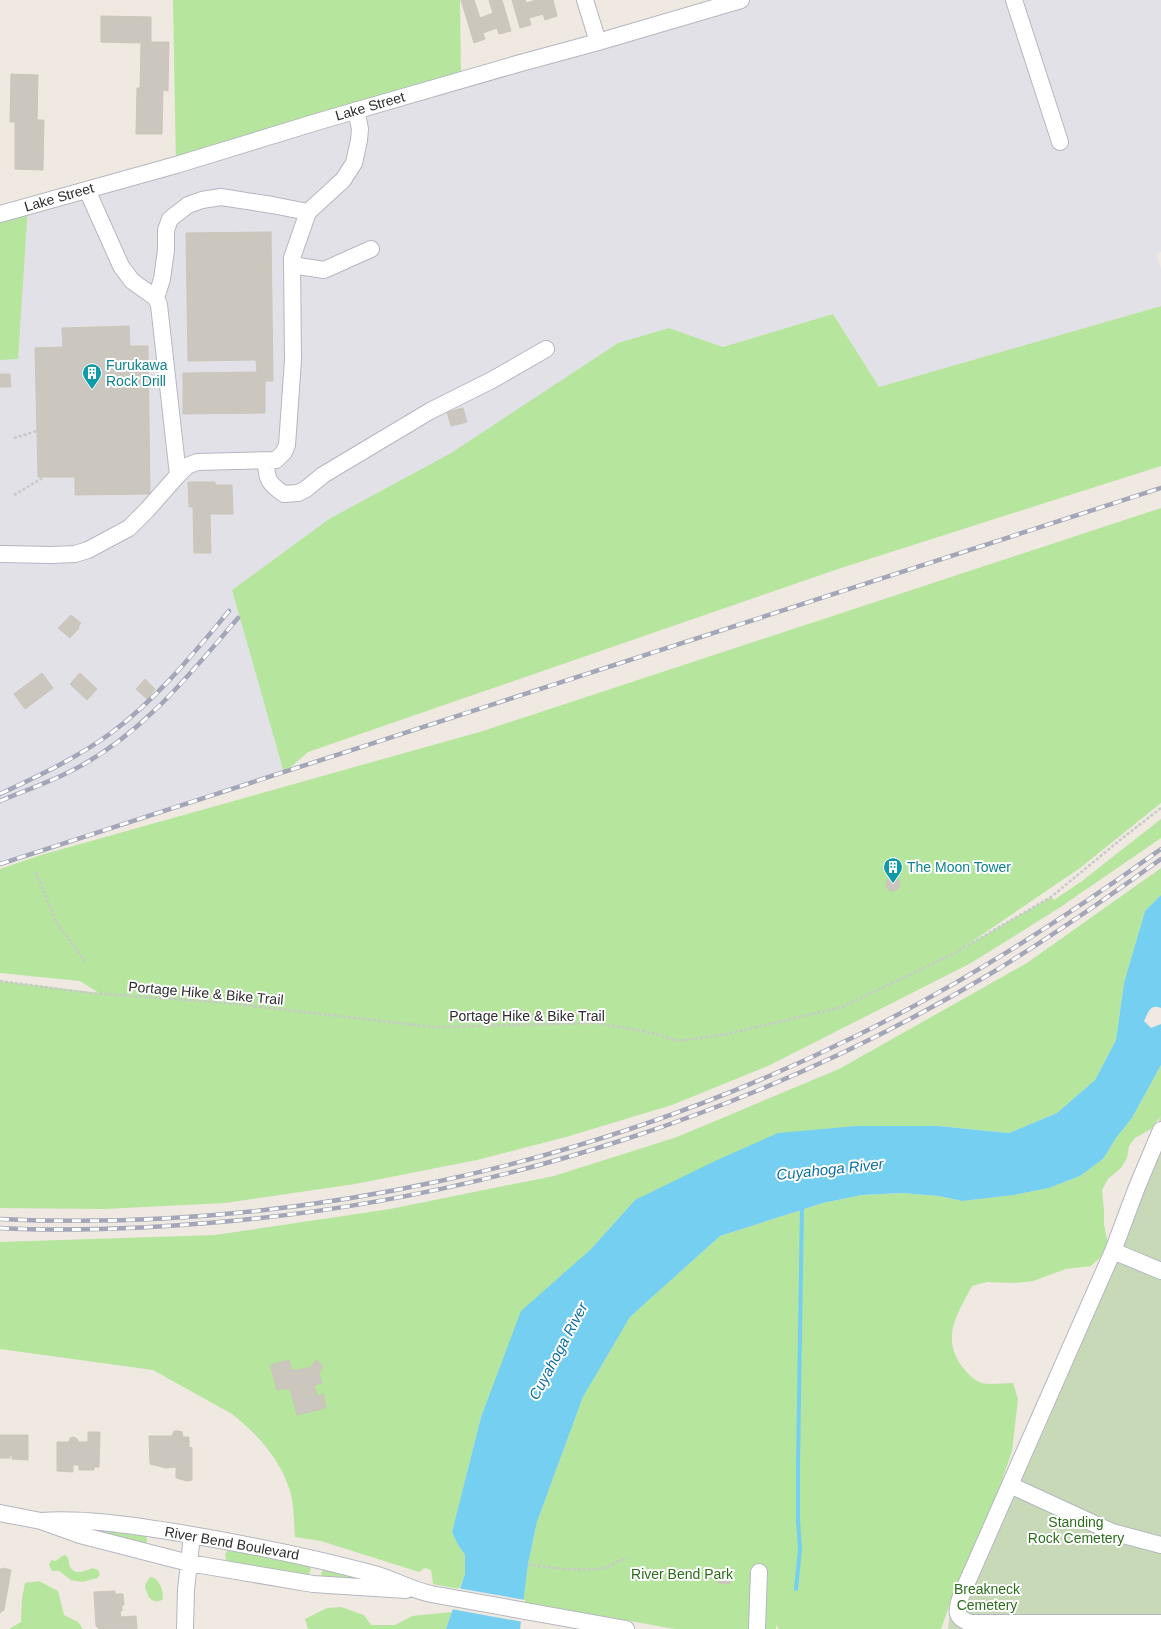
<svg xmlns="http://www.w3.org/2000/svg" width="1161" height="1629" font-family="Helvetica,sans-serif">
  <style>
    .industrial { fill: #e3e1e8 }
    .green { fill: #b6e59e }
    .cemetery { fill: #c8d9b8 }
    .water { fill: #75cff0 }
    .pier { fill: #efe9e1 }
    .lines { fill: none; stroke-linecap: round; stroke-linejoin: round }
    .stream { stroke: #75cff0; stroke-width: 4 }
    .building { fill: #cbc7bf; stroke: #cbc5ba }
    .minor-casing { stroke: #b4b7c1; stroke-width: 18 }
    .path { stroke: #c9c9c9; stroke-width: 2.5; stroke-dasharray: 3 2; stroke-linecap: butt }
    .minor { stroke: #fff; stroke-width: 16 }
    .rail-casing { stroke: #a3a6b8; stroke-width: 4.5 }
    .rail { stroke: #fff; stroke-width: 3; stroke-dasharray: 9; stroke-linecap: butt }
    .labels { text-anchor: middle; dominant-baseline: central; stroke-width: 4; stroke-linejoin: round; paint-order: stroke }
    .street-label { font-size: 14px; fill: #2e2e2e; stroke: #fff }
    .culture-label { font-size: 14px; fill: #0d838f; stroke: #fff; text-anchor: start }
    .park-label { font-size: 14px; fill: #2c6e1b; stroke: #fff }
    .water-label { font-size: 15px; font-style: italic; fill: #0d6fa3; stroke: #fff }
  </style>
  <rect width="100%" height="100%" fill="#efe9e1"/>
  <path class="industrial" d="M741 0H1161V252L1156 253 1161 269V306L879 387 833 314 723 347 669 328 451 453 329 519 232 590 284 773 0 864V214Z"/>
  <path class="green" d="M173 0H460L461 80 176 165Z
    M28 206 18 359 0 360V215Z
    M1161 306V466L841 568 308 752 284 773 232 590 329 519 451 453 618 343 669 328 723 347 833 314 879 387Z
    M1161 508V803L1080 868 961 949 1051 897 1054 900 1082 881 1161 819V838L1059 908 971 963 770 1065 672 1105 566 1137 477 1160 355 1184 225 1203 104 1209 0 1208V981L99 993 80 981 0 973V869L41 855 483 731Z
    M1161 868V895L1145 911 1124 983 1116 1040 1095 1080 1057 1113 1009 1133 938 1126H856L635 1200 591 1249 522 1311 481 1417 452 1532 458 1545 465 1555V1574L459 1589 433 1584 431 1570 425 1568 419 1572 321 1541 295 1537C294 1524 294 1511 292 1499 285 1465 259 1435 232 1414L153 1370 0 1349V1242L215 1235 390 1209 554 1176 677 1137 839 1069 1027 963Z
    M1161 1065V1116L1151 1129 1135 1138 1129 1146 1127 1158 1121 1168 1108 1179 1102 1190 1104 1210V1225L1108 1244 1105 1253 1091 1266 1066 1269 1033 1281 1015 1283 987 1282 972 1286C958 1313 941 1336 961 1365 966 1372 973 1380 982 1383 991 1385 1003 1383 1013 1383L1018 1399 1012 1451 999 1489 950 1603 941 1629H779L776 1625V1629H675L523 1602 528 1564 537 1522 583 1397 630 1317 720 1236 823 1203 862 1195 902 1193 939 1196 962 1201 1014 1195 1049 1188 1080 1176 1103 1159 1116 1138 1132 1118Z
    M82 1526 146 1536 147 1541 143 1547 81 1527Z
    M229 1549 309 1564 311 1568 309 1575 226 1562 225 1554Z
    M65 1555C69 1558 68 1559 69 1564 73 1577 85 1571 93 1568L98 1570 100 1575 97 1578 82 1582 71 1580 59 1571H52L49 1565 51 1560 56 1561 62 1556Z
    M325 1568 377 1580 323 1579 321 1573Z
    M150 1577C160 1578 163 1590 163 1599 152 1607 146 1594 145 1585Z
    M39 1581 58 1591 64 1615 78 1622 83 1629H9L21 1622 22 1598 25 1583Z
    M341 1607 364 1615 371 1625H395L412 1616 452 1612 446 1629H308L305 1619 327 1608Z"/>
  <path class="cemetery" d="M1161 1115V1629H948L951 1607 1109 1250Z"/>
  <path class="water" d="M1161 895V1008C1150 1003 1148 1013 1144 1021L1151 1028 1161 1024V1065L1132 1118 1116 1138 1103 1159 1080 1176 1049 1188 1014 1195 962 1201 939 1196 902 1193 862 1195 823 1203 720 1236 630 1317 583 1397 537 1522 528 1564 520 1629H446L465 1574V1555L458 1545 452 1532 481 1417 521 1311 591 1249 635 1200 715 1161 778 1133 856 1126H938L1009 1133 1057 1113 1095 1080 1116 1040 1124 983 1145 911Z"/>
  <path class="pier" d="M457 1588 525 1600 523 1622 451 1609Z"/>
  <g class="lines">
    <path class="stream" d="M796 1589 800 1549 798 1520V1465L802 1205"/>
  </g>
  <path class="building" d="M461 0H474L480 18 493 13 489 0H502L511 31 499 34 497 28 483 33 485 39 474 43Z
    M512 0H525L526 3 536 0H553L557 16 545 20 543 14 529 18 531 25 520 28Z
    M101 16 151 17V42H169L168 91 163 90 162 134H136L137 88H140L141 43 101 42Z
    M11 74 38 75 37 120H44L43 170 15 169V122H10Z
    M271 232 273 381H265V413L183 414V373L257 372 256 360 188 361 186 233Z
    M129 326 130 346H148L150 494 75 495V477H38L35 348 63 347 62 328Z
    M0 374H10L11 387H0Z
    M463 408 467 422 451 426 447 412Z
    M188 482H215V485H232L233 514H210L211 553H194L193 507H189Z
    M71 615 81 623 78 627 79 628 70 638 58 628Z
    M42 673 53 688 25 709 14 694Z
    M80 673 97 689 87 700 70 684Z
    M145 679 155 689 147 699 136 689Z
    M886 884a7 7 0 1 1 14 0a7 7 0 1 1-14 0Z
    M289 1360 292 1371 311 1367 316 1360 323 1366 319 1374 322 1383 314 1385 317 1396 323 1394 326 1408 297 1415 290 1388 277 1390 270 1365Z
    M174 1431H179L182 1432 183 1437H189V1447L192 1448V1480L187 1481 176 1478V1467L166 1468 150 1464 149 1436H172Z
    M88 1432H100L99 1467H94V1470H79V1465H73V1472L57 1471V1442H69L70 1438 74 1437 78 1440V1442H86L88 1441Z
    M0 1435H28V1460L12 1459V1455H10V1458H0Z
    M3 1568 11 1570 4 1610 0 1613V1569H3Z
    M719 1571 731 1572 730 1584 718 1583Z
    M115 1591V1594H123L124 1605H122V1611H120L121 1617 136 1616 137 1629H99L96 1626 94 1592Z"/>
  <g class="lines">
    <g class="minor-casing">
      <path id="minor" d="M585 0 598 42
        M1014 0 1060 142
        M0 214 176 165 320 121 517 64 598 42 741 0
        M292 265 324 270 371 249
        M156 298 162 279 166 250V230L170 219 188 205 202 200 221 197 272 205 308 212
        M266 461C266 479 269 484 284 494L298 493 306 489 323 475 430 411 492 380 546 349
        M178 475 187 466 197 462 276 460 284 452 287 445 288 431 293 360 292 258 308 212 343 180 354 163 359 140 360 129 356 110
        M0 554 51 555 75 554 88 550 129 528 147 510 178 475 159 305 156 298 132 281 121 266 87 190
        M1161 1130 1137 1187 1113 1251 1161 1271
        M1113 1251 961 1596C956 1610 954 1618 971 1623H1161
        M1010 1485 1112 1532 1161 1545
        M0 1513 41 1521 80 1535 189 1563 313 1584 406 1590
        M41 1521C88 1518 135 1526 180 1533 246 1544 310 1557 374 1574 393 1579 411 1590 431 1594L626 1629
        M185 1629 186 1590 192 1535
        M757 1629 759 1572"/>
    </g>
    <path class="path" d="M14 438 37 431
      M14 495 44 477
      M36 872 56 922 85 961
      M0 981 89 993 227 1003 433 1027 595 1023 644 1031 679 1041 727 1034 842 1007 951 955 1051 897 1120 840 1161 808
      M528 1564C549 1568 583 1572 604 1568 612 1566 619 1559 627 1559"/>
    <use href="#minor" class="minor"/>
    <g class="rail-casing">
      <path id="rail" d="M0 794C38 776 77 758 111 733 157 699 193 654 229 611
        M0 801C24 791 50 782 73 770 142 735 189 675 238 618
        M0 864 1161 488
        M0 1219C292 1233 596 1165 858 1035 965 982 1064 919 1161 849
        M0 1228C77 1232 154 1228 231 1221 499 1196 764 1110 995 971 1052 936 1107 898 1161 859"/>
    </g>
    <use href="#rail" class="rail"/>
  </g>
  <defs>
    <g id="building-pin" transform="scale(1)"><path d="M0 17L-7.5 6A9.5 9.5 0 1 1 7.5 6Z" fill="#0f9aa8" stroke="#fff"/><path d="M-4-6H4V6H1V3H-1V6H-4ZM-2.5-4.3h1.7v1.8h-1.7ZM.8-4.3h1.7v1.8H.8ZM-2.5-1h1.7V.8h-1.7ZM.8-1h1.7V.8H.8Z" fill="#fff"/></g>
  </defs>
  <g fill-rule="evenodd">
    <use href="#building-pin" x="92" y="373"/>
    <use href="#building-pin" x="893" y="867"/>
  </g>
  <g class="labels">
    <g class="street-label">
      <text transform="translate(370 106) rotate(-16)">Lake Street</text>
      <text transform="translate(59 197) rotate(-16)">Lake Street</text>
      <text transform="translate(206 993) rotate(5)">Portage Hike &amp; Bike Trail</text>
      <text x="527" y="1016">Portage Hike &amp; Bike Trail</text>
      <text transform="translate(232 1543) rotate(10)">River Bend Boulevard</text>
    </g>
    <g class="culture-label">
      <text x="106" y="365">Furukawa<tspan x="106" dy="16">Rock Drill</tspan></text>
      <text x="907" y="867">The Moon Tower</text>
    </g>
    <g class="park-label">
      <text x="1076" y="1522">Standing<tspan x="1076" dy="16">Rock Cemetery</tspan></text>
      <text x="682" y="1574">River Bend Park</text>
      <text x="987" y="1589">Breakneck<tspan x="987" dy="16">Cemetery</tspan></text>
    </g>
    <g class="water-label">
      <text transform="translate(830 1169) rotate(-6)">Cuyahoga River</text>
      <text transform="translate(558 1351) rotate(-62)">Cuyahoga River</text>
    </g>
  </g>
</svg>
